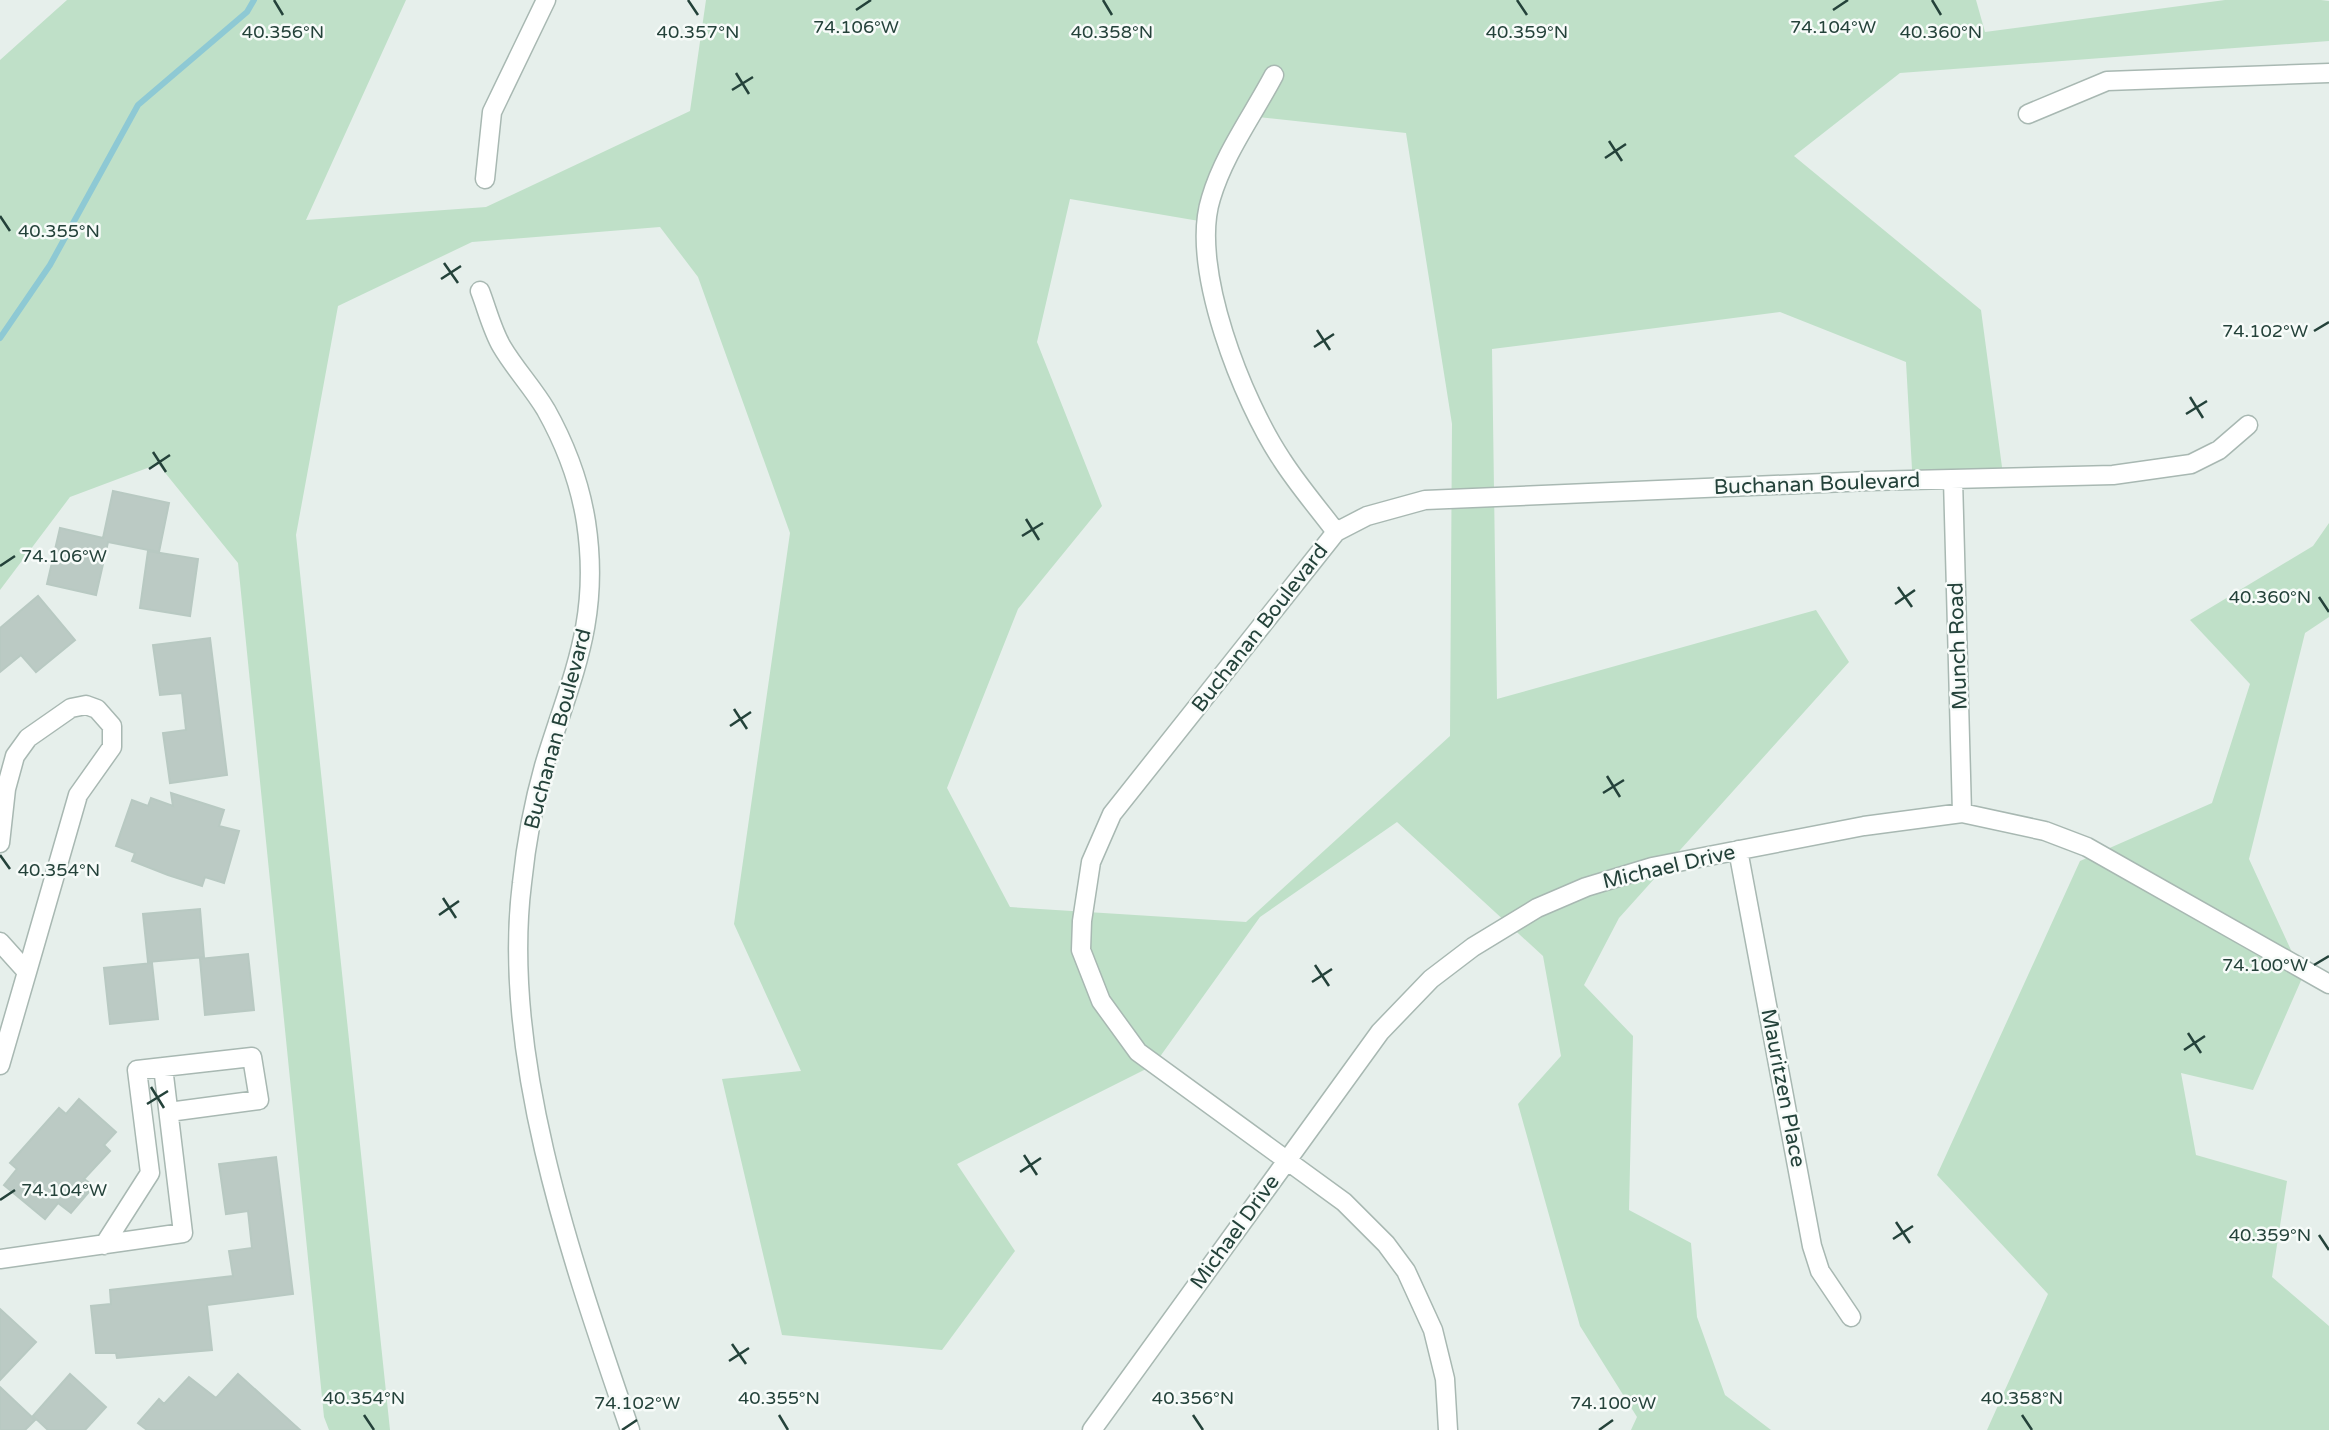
<svg xmlns="http://www.w3.org/2000/svg" width="2329" height="1430" font-family="'Varela Round',sans-serif">
  <style>
    .green { fill: #bfe0c8; fill-rule: evenodd }
    .lines { fill: none; stroke-linecap: round; stroke-linejoin: round }
    .stream { stroke: #8ec9d4; stroke-width: 6 }
    .building { fill: #bbcac4; stroke: #b8c9c2; stroke-width: 2 }
    .street-casing { stroke: #a8b8b2; stroke-width: 21 }
    .street { stroke: #fff; stroke-width: 18 }
    .ticks { fill: none; stroke: #24423a; stroke-width: 2.5 }
    .labels { text-anchor: middle; dominant-baseline: central; stroke-width: 5; stroke-linejoin: round; paint-order: stroke }
    .street-label { font-size: 21px; fill: #24423a; stroke: #f7fbf9 }
    .ticks-label { font-size: 18px; text-anchor: middle; fill: #24423a; stroke: #f7fbf9; stroke-width: 5; stroke-linejoin: round; paint-order: stroke }
  </style>
  <rect width="100%" height="100%" fill="#e6efeb"/>
  <path class="green" d="M67 0H406L306 220 486 207 690 111 706 0H1976L1985 32 2225 0H2321L2329 1V41L1900 73 1794 156 1981 310 2004 482 1913 487 1906 362 1780 312 1492 349 1497 699 1816 610 1849 662 1619 918 1584 985 1633 1036 1629 1210 1691 1243 1697 1317 1725 1395 1771 1430H1631L1637 1417 1580 1326 1518 1104 1561 1056 1543 956 1397 822 1260 917 1154 1065 957 1164 1015 1251 942 1350 782 1335 722 1079 801 1071 734 924 790 533 698 277 660 227 472 242 338 306 296 535 390 1430H329L324 1417 238 563 158 464 70 497 0 590V60ZM1258 117 1406 133 1452 424 1450 736 1246 922 1010 907 947 788 1018 609 1102 506 1037 342 1070 199 1205 222Z
    M2329 523V617L2305 633 2249 859 2303 976 2253 1090 2181 1073 2196 1155 2287 1181 2272 1277 2329 1326V1430H1987L2048 1294 1937 1175 2080 861 2212 803 2250 684 2190 620 2313 546Z"/>
  <g class="lines">
    <path class="stream" d="M0 338 50 265 138 105 247 12 254 0"/>
  </g>
  <path class="building" d="M113 491 169 503 159 552 108 542 96 595 47 584 60 528 103 538Z
    M148 551 198 559 190 616 140 608Z
    M38 596 75 640 36 672 21 655 0 672V628Z
    M210 638 227 775 170 783 163 733 186 730 182 693 160 695 153 645Z
    M171 793 224 810 219 826 239 831 224 883 205 877 202 886 168 875 132 861 135 853 116 846 132 800 148 806 151 798 173 806Z
    M200 909 204 957 148 962 143 914Z
    M248 954 254 1010 205 1015 200 959Z
    M152 963 158 1019 110 1024 104 968Z
    M79 1099 116 1132 104 1145 110 1151 84 1179 94 1186 71 1213 58 1203 45 1219 4 1185 17 1169 10 1163 59 1108 66 1114Z
    M276 1157 293 1294 207 1305 212 1350 117 1358 116 1353H96L91 1306 111 1304 110 1290 233 1276 229 1251 252 1248 248 1211 226 1214 219 1164Z
    M0 1309 36 1342 0 1380Z
    M70 1374 106 1407 85 1430H48L33 1416Z
    M238 1374 300 1430H147L138 1423 159 1399 164 1404 189 1377 216 1398Z
    M0 1387 35 1420 25 1430H0Z"/>
  <g class="lines">
    <g class="street-casing">
      <path id="street" d="M1274 75C1253 115 1224 154 1211 198 1189 267 1243 402 1282 460 1298 485 1318 508 1336 532
        M2028 114 2107 81 2329 73
        M485 179 492 112 546 0
        M480 291C487 309 492 330 502 347 515 369 533 388 546 410 565 444 580 484 586 522 601 621 571 677 544 766 533 805 526 844 522 883 500 1059 574 1266 630 1430
        M1953 479 1962 813
        M0 843 6 789 15 756 28 738 71 708 86 705 97 709 112 726V747L78 795 27 972 0 942
        M1738 850 1812 1246 1820 1271 1851 1317
        M0 1065 27 972
        M104 1245 150 1173 137 1070 252 1057 259 1100 169 1112
        M0 1259 183 1233 163 1067
        M1092 1430 1380 1032 1431 979 1473 947 1537 908 1586 887 1652 867 1864 826 1962 813 2045 831 2087 847 2329 984
        M1448 1430 1445 1379 1433 1330 1406 1271 1386 1244 1344 1202 1138 1052 1101 1001 1081 950 1082 921 1091 862 1112 814 1336 532 1367 516 1425 500 1869 481 2113 475 2191 464 2219 450 2248 425"/>
    </g>
    <use href="#street" class="street"/>
  </g>
  <path class="ticks" d="M274 0 283 15M688 0 698 15M1103 0 1112 15M1517 0 1527 15M1932 0 1941 15M856 10 871 0M1833 10 1848 0M736 73 749 94M732 90 753 77M1609 141 1622 161M1605 158 1626 144M0 216 10 231M444 263 458 283M441 279 461 266M1317 330 1330 350M2314 331 2329 322M1314 347 1334 334M2190 397 2203 418M2186 414 2207 401M153 452 166 472M149 469 170 455M1026 519 1039 540M1022 536 1043 523M0 566 15 556M1898 587 1912 607M2319 597 2329 612M1895 604 1915 590M734 709 747 729M730 726 751 712M1607 776 1620 797M1603 793 1624 780M0 855 10 869M443 898 456 918M439 915 459 901M1315 965 1329 986M2314 965 2329 956M1312 982 1332 969M2188 1033 2201 1053M2184 1050 2205 1036M151 1087 164 1108M147 1104 168 1091M1024 1155 1037 1175M1020 1172 1041 1158M0 1200 15 1190M1896 1222 1910 1243M2319 1235 2329 1250M1893 1239 1913 1226M732 1344 746 1364M729 1361 749 1348M364 1415 374 1430M779 1415 788 1430M1193 1415 1203 1430M2022 1415 2032 1430M622 1430 637 1420M1599 1430 1613 1420"/>
  <g class="labels">
    <g class="street-label">
      <text transform="translate(1817 484) rotate(-2)">Buchanan Boulevard</text>
      <text transform="translate(1260 628) rotate(-52)">Buchanan Boulevard</text>
      <text transform="translate(1958 646) rotate(-92)">Munch Road</text>
      <text transform="translate(558 729) rotate(-75)">Buchanan Boulevard</text>
      <text transform="translate(1669 867) rotate(-13)">Michael Drive</text>
      <text transform="translate(1783 1088) rotate(79)">Mauritzen Place</text>
      <text transform="translate(1235 1232) rotate(-54)">Michael Drive</text>
    </g>
  </g>
  <g class="ticks-label">
    <text x="856" y="33">74.106°W</text>
    <text x="1833" y="33">74.104°W</text>
    <text x="283" y="38">40.356°N</text>
    <text x="698" y="38">40.357°N</text>
    <text x="1112" y="38">40.358°N</text>
    <text x="1527" y="38">40.359°N</text>
    <text x="1941" y="38">40.360°N</text>
    <text x="59" y="237">40.355°N</text>
    <text x="2265" y="337">74.102°W</text>
    <text x="64" y="562">74.106°W</text>
    <text x="2270" y="603">40.360°N</text>
    <text x="59" y="876">40.354°N</text>
    <text x="2265" y="971">74.100°W</text>
    <text x="64" y="1196">74.104°W</text>
    <text x="2270" y="1241">40.359°N</text>
    <text x="364" y="1404">40.354°N</text>
    <text x="779" y="1404">40.355°N</text>
    <text x="1193" y="1404">40.356°N</text>
    <text x="2022" y="1404">40.358°N</text>
    <text x="637" y="1409">74.102°W</text>
    <text x="1613" y="1409">74.100°W</text>
  </g>
</svg>
